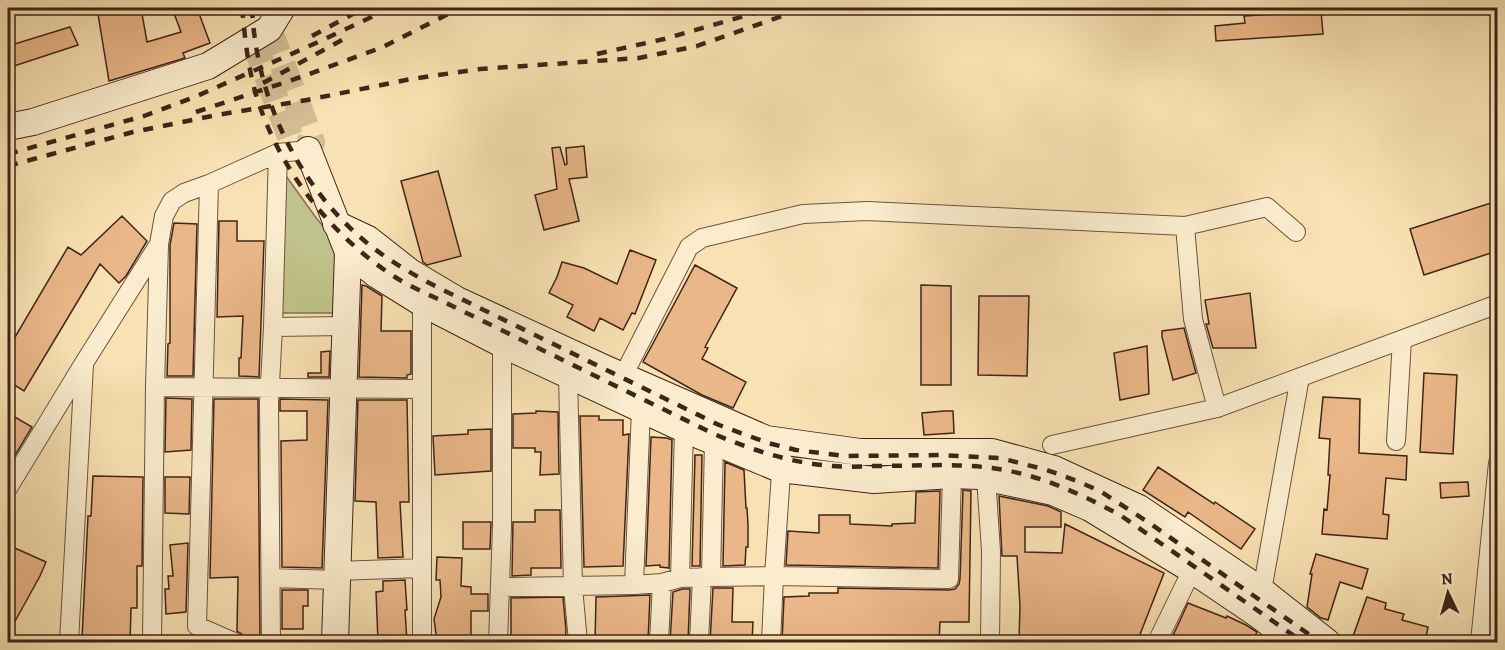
<svg xmlns="http://www.w3.org/2000/svg" width="1505" height="650" font-family="Alegreya,serif">
  <style>
    .green { fill: #bfc28a; stroke: #7f7351; stroke-width: 1.5 }
    .building { fill: #eab788; stroke: #3f2418; stroke-width: 1.5 }
    .lines { fill: none; stroke-linecap: round; stroke-linejoin: round }
    .secondary-tunnel { stroke: #d3bb93; stroke-width: 26; stroke-dasharray: 26 13; stroke-linecap: butt }
    .street-casing { stroke: #6d533e; stroke-width: 20 }
    .secondary-casing { stroke: #3f2418; stroke-width: 28 }
    .street { stroke: #faeccd; stroke-width: 18 }
    .secondary { stroke: #faeccd; stroke-width: 26 }
    .rail { stroke: #3f2418; stroke-width: 4.5; stroke-dasharray: 10 10; stroke-linecap: butt }
  </style>
  <rect width="100%" height="100%" fill="#f8e1b2"/>
  <filter id="stains"><feTurbulence type="fractalNoise" baseFrequency=".00333" numOctaves="4"/><feColorMatrix values="0 0 0 0 .2 0 0 0 0 .09 0 0 0 0 .02 0 0 0 .5 -.17"/></filter>
  <radialGradient id="worn" r=".72"><stop offset=".6" stop-color="#630" stop-opacity="0"/><stop offset="1" stop-color="#630" stop-opacity=".3"/></radialGradient>
  <path class="green" d="M281 169 317 219 342 248 340 313H275Z"/>
  <path class="building" d="M97 8H141L147 42 181 32 172 8H197L210 43 183 53 185 58 109 81Z
    M1321 11 1323 34 1216 41 1215 26 1245 23 1244 16Z
    M70 27 78 45 8 68V46Z
    M584 146 587 177 569 179 579 221 544 230 535 195 557 189 552 148 560 147 565 165 567 164 566 148Z
    M438 171 461 256 427 265 423 262 401 181Z
    M1497 201V251L1424 275 1410 229Z
    M122 216 147 241 126 276 119 283 100 264 24 391 8 381V349L68 247 81 255Z
    M219 221H237V241H264L259 377 239 376V358H241L243 316 217 317Z
    M174 223 197 224 193 376H167L168 344 170 343V245Z
    M630 250 656 260 635 314 632 313 623 330 600 318 594 331 567 317 573 305 549 293 557 277 562 262 584 268 617 284Z
    M695 265 737 288 705 347 708 348 702 359 746 382 733 408 702 395 643 362Z
    M362 285 366 286 382 296 381 331H411V374L407 375V378L359 377Z
    M921 285 951 286V385H921Z
    M1250 293 1256 348H1213L1206 324H1209L1205 300Z
    M979 296H1029L1027 376 978 375Z
    M1184 328 1196 373 1173 380 1162 337V331Z
    M1147 346 1149 394 1120 400 1114 353Z
    M330 351 329 377H308V373H321V352Z
    M1424 373 1457 375 1453 454 1420 452Z
    M1323 397 1360 399 1359 453 1407 456 1406 480 1386 478 1383 514 1389 515 1387 539 1322 534 1324 509 1327 510 1330 475H1328L1330 439 1319 438Z
    M166 398 192 399 191 450 165 452Z
    M214 399H258L260 641H245L243 635 237 631 238 577 210 578Z
    M280 399 328 400 322 568 282 567 281 441 307 440V411H280Z
    M358 400H407L409 502H400L403 557 378 558 376 502 355 501Z
    M536 411 558 412 559 474 540 475 541 452H535V448H513V414L536 413Z
    M944 411H953L954 433 924 435 922 413Z
    M8 413 32 427 8 467Z
    M580 416H599V420H623V435L629 434 623 566 584 567Z
    M491 429V471L435 475 433 436 468 434V430Z
    M651 437 667 438 672 440 669 569V568L660 567V565L646 566Z
    M695 455H702L700 566H692Z
    M725 462 744 470 746 508H747L748 525V547H746L745 565 723 566Z
    M1158 467 1214 504 1215 502 1255 529 1241 549 1188 512 1185 517 1143 490Z
    M93 476 143 477 142 566H137V608H131L130 642H107V640L82 639 88 516H91Z
    M165 477H190L189 514 165 513Z
    M1468 482 1469 496 1441 498 1440 483Z
    M963 490 971 491 969 622H940L939 642H782L784 597 809 596V593H838V588L949 590 955 589 959 584 960 579Z
    M940 491 938 568 786 565 788 531 819 533V515H850V524L892 526V524L915 523 916 492Z
    M999 496 1048 506 1061 512V527H1025V552L1062 553 1065 524 1164 573 1137 642H1019L1020 606 1017 556H1002Z
    M535 510H560L561 568H531V575L512 576 513 522H535Z
    M463 522H491L490 549H463Z
    M188 543 186 612 166 614 165 589H169L168 576H173L170 545Z
    M8 545 46 562 40 576 8 634Z
    M1316 554 1368 569 1362 589 1340 582 1328 620 1321 618 1307 607 1312 574H1310Z
    M437 557 462 558 461 586 471 587V594H488V611H471V642L437 641 434 619 441 597 440 580H436Z
    M405 580 407 610H405L407 642H378L376 592 383 591V581Z
    M713 588H733L732 622H753L752 642H710Z
    M682 589H690L688 642H670L673 592Z
    M282 590H308V606H303V629H282Z
    M650 595 648 641 613 639V642H595L596 597Z
    M563 597 566 630 565 642H511V598Z
    M1367 597 1386 603 1385 609 1404 614 1402 620 1428 627 1425 642H1351Z
    M1188 603 1226 618 1227 616 1246 625 1257 632 1252 642H1170Z"/>
  <g class="lines">
    <path class="secondary-tunnel" d="M253 39 294 147 308 150 312 142 269 29"/>
    <g class="street-casing">
      <path id="street" d="M209 184 197 626 234 642
        M1185 226 1193 319 1217 408
        M273 327 346 326
        M570 366 568 375 573 587 578 642
        M620 385 623 376 689 247 702 238 803 214 867 211 1185 226 1267 207 1296 232
        M155 387 422 389
        M1396 441 1402 340
        M1052 445 1217 408 1498 304
        M986 477 991 551 990 642
        M8 488 84 363 159 244 164 216 172 201 184 193 209 184 278 153 308 150
        M337 571 421 568
        M711 577 714 442
        M271 578 337 580
        M680 578 684 429
        M634 585 641 409
        M500 587 634 585 662 583 680 578 711 577 774 576 949 579 952 475
        M1262 591 1300 377
        M69 642 84 365
        M152 642 155 387 159 245
        M271 642 269 403 273 327 278 153
        M422 642V303L424 294
        M498 642 502 526V344
        M659 642 662 583
        M699 642 702 577
        M771 642 774 576 782 458
        M1157 642 1192 570
        M1480 642 1498 463"/>
    </g>
    <g class="secondary-casing">
      <path id="secondary" d="M8 125 13 126 33 122 208 66 269 29 282 8
        M308 150 348 252 335 642
        M336 224 368 239 410 272 457 300 604 368 766 439 860 452H992L1054 469 1139 508 1262 591 1327 642
        M348 252 377 275 422 303 502 344 684 429 780 469 874 480 952 475 979 476 1053 492 1090 508 1192 570 1260 616 1293 642"/>
    </g>
    <use href="#street" class="street"/>
    <use href="#secondary" class="secondary"/>
    <path class="rail" d="M242 8C245 38 248 69 257 98 280 170 331 236 395 277 409 286 425 293 440 300L714 434C752 450 791 463 832 466 846 467 860 467 873 466 913 466 953 463 992 468 1038 474 1079 493 1120 515L1303 642
      M252 8C256 94 294 179 360 237 385 259 415 276 445 291L719 425 768 443 796 450 844 456 941 455 1000 458 1047 470 1077 481 1100 491 1148 522 1320 642
      M312 36 364 8
      M597 54 664 39 772 8
      M263 83 342 40
      M196 112 301 77 383 47 460 8
      M8 154 144 116 197 96 316 43 391 8
      M8 166 133 132 217 115 307 100 411 79 480 69 639 58 697 46 805 8"/>
  </g>
  <rect width="1505" height="650" fill="none" stroke="#f8e1b2" stroke-width="30"/>
  <rect x="9" y="9" width="1487" height="632" fill="none" stroke="#3f2418" stroke-width="3"/>
  <rect x="15" y="15" width="1475" height="620" fill="none" stroke="#3f2418" stroke-width="1.5"/>
  <g transform="translate(1448 593) rotate(355)" stroke="#faeccd" stroke-width="4.5" paint-order="stroke">
  <path d="M0-4.5L10 22L0 15L-10 22Z" fill="#3f2418"/>
  <text y="-9" font-size="16" font-weight="bold" text-anchor="middle" fill="#3f2418">N</text>
  </g>
  <rect width="100%" height="100%" filter="url(#stains)"/>
  <rect width="100%" height="100%" fill="url(#worn)"/>
</svg>
